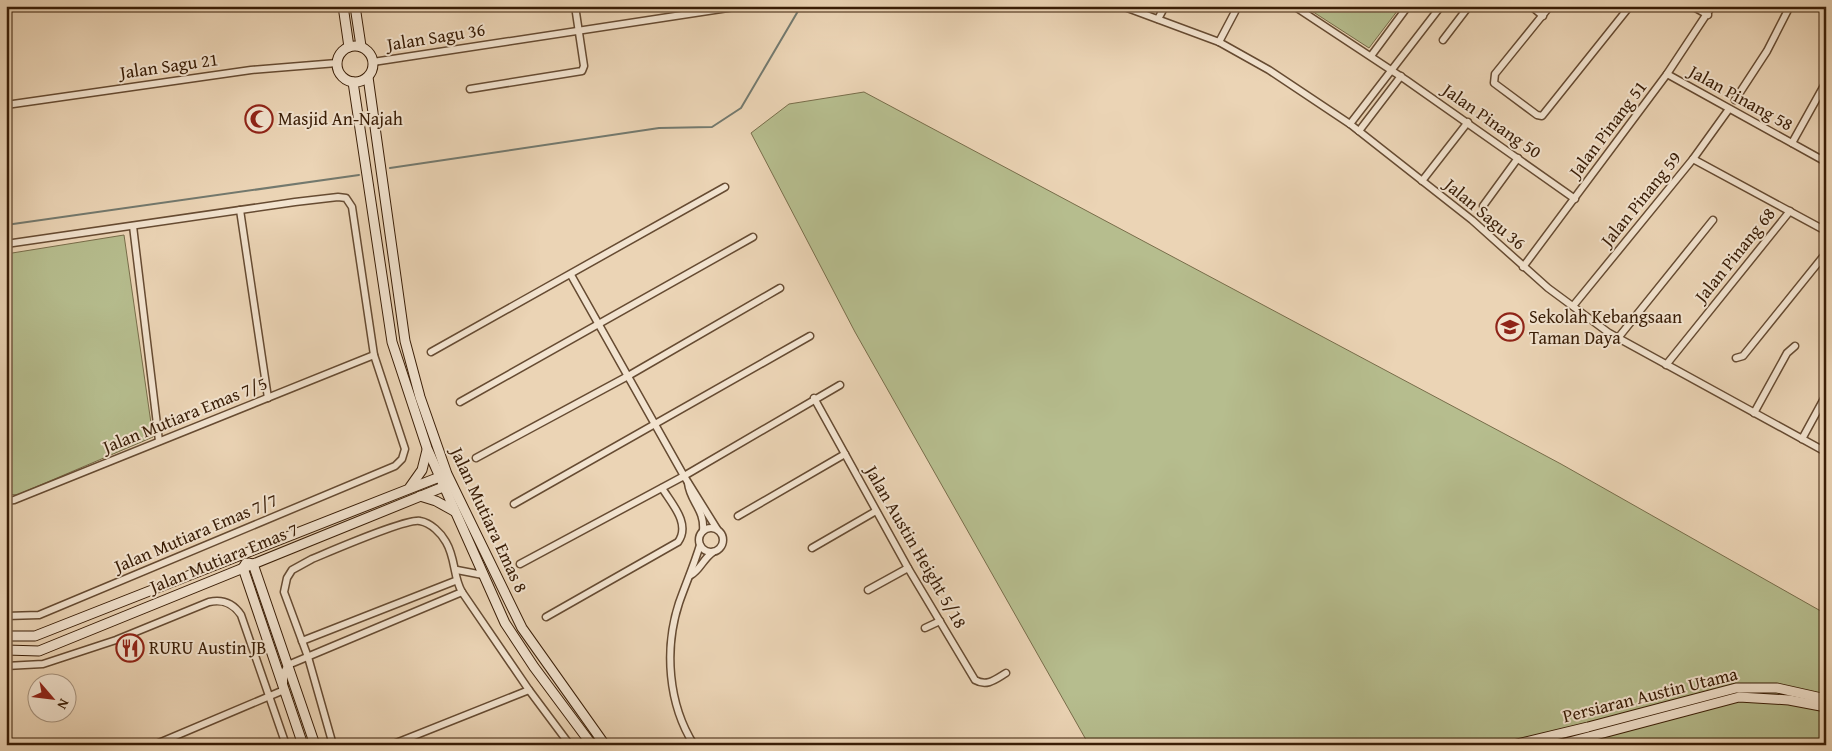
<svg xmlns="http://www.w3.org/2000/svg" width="1832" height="751" font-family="'Gentium Book Plus',serif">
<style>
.green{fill:#b6bd8e;stroke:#786d4a}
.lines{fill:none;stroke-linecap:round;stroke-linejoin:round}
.stream{stroke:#73796e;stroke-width:2}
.street-casing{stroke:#664b32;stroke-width:9}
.secondary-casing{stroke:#391d06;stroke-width:11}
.street{stroke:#f2e3cf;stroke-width:6}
.secondary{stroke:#f2e3cf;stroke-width:9}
.labels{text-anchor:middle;stroke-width:4;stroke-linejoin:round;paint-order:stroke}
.street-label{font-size:18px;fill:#391d06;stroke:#f2e3cf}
.poi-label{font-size:18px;fill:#391d06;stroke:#f2e3cf;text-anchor:start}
</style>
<rect width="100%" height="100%" fill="#ebd4b5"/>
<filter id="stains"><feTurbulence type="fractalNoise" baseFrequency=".004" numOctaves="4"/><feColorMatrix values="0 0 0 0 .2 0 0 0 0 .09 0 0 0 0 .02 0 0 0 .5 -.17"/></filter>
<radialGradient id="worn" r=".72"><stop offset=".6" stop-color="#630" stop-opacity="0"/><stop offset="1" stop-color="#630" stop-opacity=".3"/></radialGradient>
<g class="green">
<path d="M1304,6H1401L1369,48Z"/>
<path d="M864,92L1561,464L1826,614V709L1822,722L1821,745H1089L855,332L751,133L789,104Z"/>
<path d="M124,235L153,437L17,495L7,494L6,254Z"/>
</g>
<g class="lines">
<g class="stream">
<path d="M390,168L659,128L712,127L741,108L801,6"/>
<path d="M6,225L359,175"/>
</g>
<g class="street-casing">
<g id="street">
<path d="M1122,6L1219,42L1269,70L1350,124L1472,220L1548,288L1609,333L1826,452"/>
<path d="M1294,6L1406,80L1575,199"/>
<path d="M1531,6L1543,16"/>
<path d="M1550,6L1495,74L1494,83L1537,115L1542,116L1630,6"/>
<path d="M1692,6L1708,15"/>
<path d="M1158,19L1165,6"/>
<path d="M1443,40L1469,6"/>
<path d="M1219,42L1238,6"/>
<path d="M1371,56L1408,6"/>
<path d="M373,62L741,6"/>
<path d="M1667,74L1826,162"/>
<path d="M470,89L582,71L584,66L575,6"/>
<path d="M1735,100L1767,51L1790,6"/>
<path d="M6,105L251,70L337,63"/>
<path d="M1350,124L1441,6"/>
<path d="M1359,131L1401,76"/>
<path d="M1792,143L1826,82"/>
<path d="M1693,159L1826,231"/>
<path d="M1422,181L1468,122"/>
<path d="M1483,206L1518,158"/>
<path d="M240,210L268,398"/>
<path d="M133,226L159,441"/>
<path d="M6,244L295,202L338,197L346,198L352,207L374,355L405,449L402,459L395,466L39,615L6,616"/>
<path d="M1523,267L1667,74L1712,6"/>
<path d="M571,275L684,476L717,529"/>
<path d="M1573,306L1693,159L1729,109"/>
<path d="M1618,338L1713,220"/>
<path d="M431,352L725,187"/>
<path d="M1736,358L1743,356L1826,253"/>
<path d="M1666,365L1790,211"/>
<path d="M814,398L908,568L975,680C987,687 996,679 1006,673"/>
<path d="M460,402L753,237"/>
<path d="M1754,413L1787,353L1795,346"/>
<path d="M1802,439L1826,395"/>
<path d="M476,458L628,376L780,288"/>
<path d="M688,483C690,502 705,509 703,531"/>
<path d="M6,501L14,500L374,355"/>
<path d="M514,504L810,336"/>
<path d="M738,516L845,454"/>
<circle cx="711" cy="540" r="12"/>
<path d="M812,548L876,511"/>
<path d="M520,564L684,476L840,385"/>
<path d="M457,570L483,575"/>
<path d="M691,575C700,570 703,559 713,552"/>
<path d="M868,590L908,568"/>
<path d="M546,617L678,542C691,524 672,504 662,488"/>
<path d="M925,628L940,621"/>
<path d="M302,641L455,581"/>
<path d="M6,666L43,664L116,640L209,602C223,599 233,603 241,615L286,745"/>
<path d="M154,745L284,690V672L288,665L462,592"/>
<path d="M333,745L308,657L284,592L287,578L292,570L312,559C329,552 407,518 420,521C431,523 441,533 446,542C456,559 453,577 462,592L529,690L570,745"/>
<path d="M391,745L529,690"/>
<path d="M694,745C668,704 664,649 679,603C686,583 694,565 700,545"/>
</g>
</g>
<g class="secondary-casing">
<g id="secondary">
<path d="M343,6L349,47"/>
<path d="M355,6L361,46"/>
<circle cx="355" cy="64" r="18"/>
<path d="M368,77L405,341L420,397L447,474L522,628L605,745"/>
<path d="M353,82L392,342L427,448L505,623L534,667L592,745"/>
<path d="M410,487L422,470L427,450"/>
<path d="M420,496L436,501L454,511"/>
<path d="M246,563L243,568L303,745"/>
<path d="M249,563L253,564L315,745"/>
<path d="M6,636H35L442,476"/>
<path d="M6,650L39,651L448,485"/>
<path d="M1513,745L1588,727L1736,688H1777L1826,699"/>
<path d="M1558,745L1739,697L1789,700L1826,707"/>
</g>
</g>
<use href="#street" class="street"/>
<use href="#secondary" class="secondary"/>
</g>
<defs>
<g id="mosque-ring" transform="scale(1.4375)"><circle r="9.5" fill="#f2e3cf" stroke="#8f2418" stroke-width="1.5"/><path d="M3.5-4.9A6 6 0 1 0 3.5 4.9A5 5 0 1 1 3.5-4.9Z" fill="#8f2418"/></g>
<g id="school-ring" transform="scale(1.4375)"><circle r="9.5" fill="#f2e3cf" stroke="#8f2418" stroke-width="1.5"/><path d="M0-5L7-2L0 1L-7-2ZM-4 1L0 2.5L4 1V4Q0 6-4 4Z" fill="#8f2418"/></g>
<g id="restaurant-ring" transform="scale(1.4375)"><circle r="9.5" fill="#f2e3cf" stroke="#8f2418" stroke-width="1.5"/><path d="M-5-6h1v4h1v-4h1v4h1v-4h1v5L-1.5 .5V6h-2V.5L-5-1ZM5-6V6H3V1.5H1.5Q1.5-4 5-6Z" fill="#8f2418"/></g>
</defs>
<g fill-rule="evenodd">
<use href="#mosque-ring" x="259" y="119"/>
<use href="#school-ring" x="1510" y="327"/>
<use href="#restaurant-ring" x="130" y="648"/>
</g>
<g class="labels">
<g class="street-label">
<text transform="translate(436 37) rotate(-9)" y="6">Jalan Sagu 36</text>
<text transform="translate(169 66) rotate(-8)" y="6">Jalan Sagu 21</text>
<text transform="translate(1741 98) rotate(29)" y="6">Jalan Pinang 58</text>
<text transform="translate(1492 121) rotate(35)" y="6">Jalan Pinang 50</text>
<text transform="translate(1608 129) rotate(-53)" y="6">Jalan Pinang 51</text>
<text transform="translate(1641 199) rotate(-51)" y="6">Jalan Pinang 59</text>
<text transform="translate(1485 214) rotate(40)" y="6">Jalan Sagu 36</text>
<text transform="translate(1735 255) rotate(-51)" y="6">Jalan Pinang 68</text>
<text transform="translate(185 415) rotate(-22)" y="6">Jalan Mutiara Emas 7/5</text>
<text transform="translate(489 520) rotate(65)" y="6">Jalan Mutiara Emas 8</text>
<text transform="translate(196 533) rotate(-23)" y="6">Jalan Mutiara Emas 7/7</text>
<text transform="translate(916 547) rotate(60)" y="6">Jalan Austin Height 5/18</text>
<text transform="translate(224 558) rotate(-22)" y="6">Jalan Mutiara Emas 7</text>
<text transform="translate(1650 695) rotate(-14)" y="6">Persiaran Austin Utama</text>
</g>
<g class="poi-label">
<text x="278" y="125">Masjid An-Najah</text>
<text x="1529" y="323">Sekolah Kebangsaan<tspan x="1529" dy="21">Taman Daya</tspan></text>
<text x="149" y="654">RURU Austin JB</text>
</g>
</g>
<rect width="1832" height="751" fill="none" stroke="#ebd4b5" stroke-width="25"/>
<rect x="8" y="8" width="1817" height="736" fill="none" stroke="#391d06" stroke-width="2.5"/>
<rect x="12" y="12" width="1807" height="726" fill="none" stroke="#391d06"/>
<g transform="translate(52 698) rotate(118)"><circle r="24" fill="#f2e3cf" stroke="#a8947f"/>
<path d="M0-4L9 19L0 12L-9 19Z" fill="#8f2418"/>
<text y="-8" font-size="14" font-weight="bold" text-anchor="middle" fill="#391d06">N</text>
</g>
<rect width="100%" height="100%" filter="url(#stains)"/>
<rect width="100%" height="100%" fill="url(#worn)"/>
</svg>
